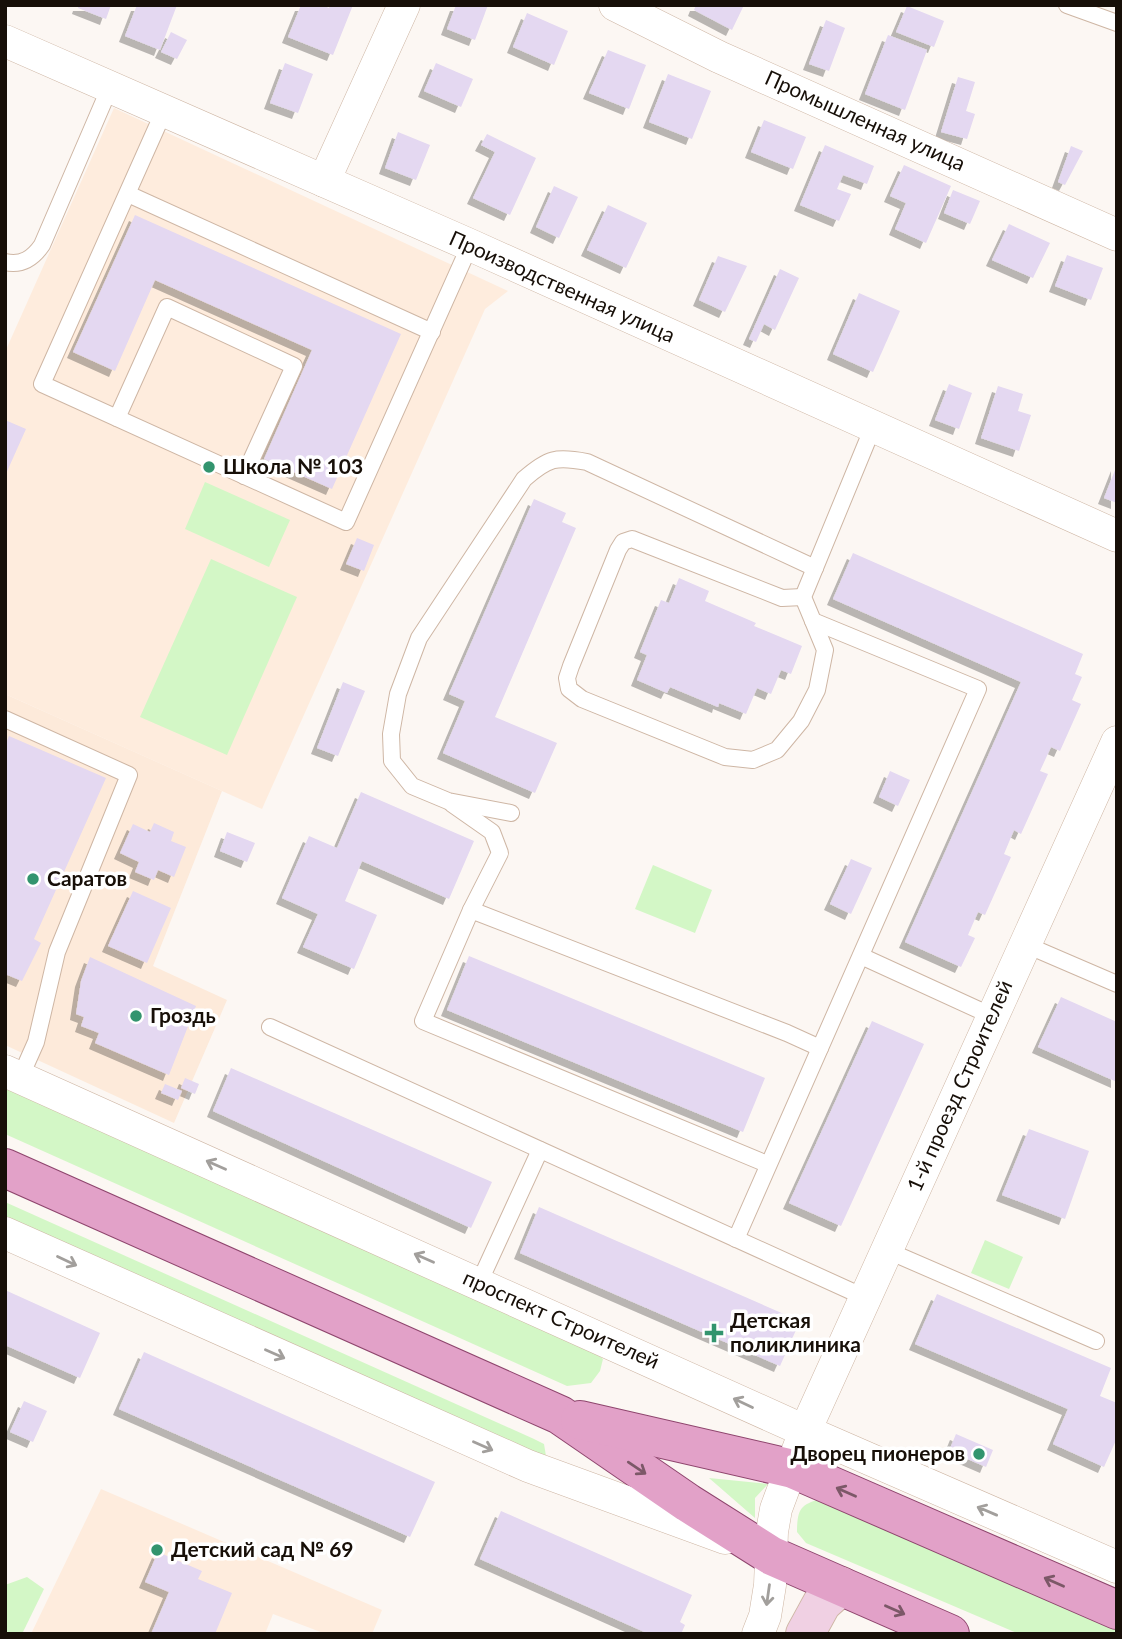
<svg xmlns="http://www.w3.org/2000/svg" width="1122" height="1639" font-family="Lato,sans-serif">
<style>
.commercial{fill:#fdeada}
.built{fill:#feecdd}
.green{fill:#d3f7c6}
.building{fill:#e4d8f1;filter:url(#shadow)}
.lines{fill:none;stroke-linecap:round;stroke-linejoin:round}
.lane-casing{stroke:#ceb6a4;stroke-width:18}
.street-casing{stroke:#ceb6a4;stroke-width:33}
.secondary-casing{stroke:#ceb6a4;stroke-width:40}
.primary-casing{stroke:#8e456d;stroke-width:40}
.lane{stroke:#fff;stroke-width:16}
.street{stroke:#fff;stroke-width:32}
.secondary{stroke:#f0d0e3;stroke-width:38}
.primary{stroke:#e2a1c8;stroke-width:38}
.oneway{stroke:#a29f9c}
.oneway2{stroke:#7c5868}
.poi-dot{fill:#32946e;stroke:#fff;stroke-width:2.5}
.labels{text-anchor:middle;stroke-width:7;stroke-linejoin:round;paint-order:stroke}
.street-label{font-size:21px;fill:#170f08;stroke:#fff}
.poi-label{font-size:21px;font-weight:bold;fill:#170f08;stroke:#fff;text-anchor:start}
</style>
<defs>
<filter id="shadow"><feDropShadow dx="-6" dy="6" stdDeviation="0" flood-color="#0004"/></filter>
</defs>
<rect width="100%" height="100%" fill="#fcf7f3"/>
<path class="commercial" d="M5,694L222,791L153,966L227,1000L174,1123L5,1045Z"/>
<g class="built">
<path d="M114,108L508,291L485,309L262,809L5,694V352Z"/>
<path d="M101,1489L382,1610L372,1634H326L273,1614L265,1634H31Z"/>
</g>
<g class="green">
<path d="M205,482L290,520L269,567L185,529Z"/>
<path d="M211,559L297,597L227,755L140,717Z"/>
<path d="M653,865L712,890L695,933L635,909Z"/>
<path d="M5,1088L597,1354L603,1359L600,1371L591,1383L567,1386L5,1134Z"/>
<path d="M5,1202L534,1439L544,1444L546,1456L538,1461L5,1222Z"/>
<path d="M985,1240L1023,1257L1009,1289L971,1273Z"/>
<path d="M709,1478L768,1484L755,1498V1518Z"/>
<path d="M824,1498L1117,1625V1634H1019L806,1543L797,1532C797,1508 801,1504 824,1498Z"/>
<path d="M27,1577L44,1589L22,1634H5V1585Z"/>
</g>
<g class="building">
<path d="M79,5H111L106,19L78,8Z"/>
<path d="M137,5H177L160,50L125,36Z"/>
<path d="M301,5H322L329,8L330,5H353L333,55L288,37Z"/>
<path d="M456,5H488L475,40L447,29Z"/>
<path d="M696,5H744L732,30L694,10Z"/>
<path d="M907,6L944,21L934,47L896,32Z"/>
<path d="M527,13L568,31L554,65L513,47Z"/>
<path d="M826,20L845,28L829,71L809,64Z"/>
<path d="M171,32L187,40L177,59L161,52Z"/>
<path d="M888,35L927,50L905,110L865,94Z"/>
<path d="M608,50L646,65L629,109L589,93Z"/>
<path d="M285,63L313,74L298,113L270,103Z"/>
<path d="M436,63L473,79L461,107L424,91Z"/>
<path d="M668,74L711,91L692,139L649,122Z"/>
<path d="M958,77L975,82L966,111L975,114L967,139L941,132Z"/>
<path d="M764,120L806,137L793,169L751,152Z"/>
<path d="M398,132L430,145L416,180L385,168Z"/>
<path d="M487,134L536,158L510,215L473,198L495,152L481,145Z"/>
<path d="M825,145L874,166L867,184L843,175L837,189L851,194L839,221L800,205Z"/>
<path d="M1071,146L1083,151L1065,185L1058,182Z"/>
<path d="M904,165L951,186L926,243L895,229L906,203L890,196Z"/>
<path d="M554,186L578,197L559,238L536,227Z"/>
<path d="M953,190L980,201L970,224L944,213Z"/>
<path d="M608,205L647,223L626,268L587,250Z"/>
<path d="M135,215L401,334L332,489L264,459L312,350L155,280L115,371L73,352Z"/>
<path d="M1009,224L1050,243L1033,278L992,260Z"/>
<path d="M1067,255L1103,268L1091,300L1055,286Z"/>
<path d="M718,256L747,266L725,312L699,300Z"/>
<path d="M780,269L799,278L775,330L764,324L756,342L749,339Z"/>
<path d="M859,293L900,311L873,372L833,354Z"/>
<path d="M949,384L972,393L959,429L935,420Z"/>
<path d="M998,386L1023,394L1018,411L1031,415L1019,451L981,438Z"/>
<path d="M5,420L26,429L5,476Z"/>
<path d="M1117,465V503L1104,498Z"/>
<path d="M534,499L566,513L562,522L576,528L495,717L557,743L535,793L443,753L465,701L449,694Z"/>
<path d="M357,538L374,545L364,571L346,564Z"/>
<path d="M853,553L1083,654L1075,674L1082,677L1072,700L1081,704L1060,751L1051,747L1040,771L1048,774L1021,834L1014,830L1004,854L1011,857L985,915L978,912L968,935L975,938L961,967L905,942L1021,682L833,599Z"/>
<path d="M679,578L709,591L705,601L756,623L754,626L802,646L791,674L781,670L771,694L757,688L746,714L719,703L718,707L670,687L667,693L637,680L647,655L640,652L661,600L669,603Z"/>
<path d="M343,682L365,691L338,756L317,748Z"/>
<path d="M9,736L106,778L34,939L41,943L22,981L5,974V746Z"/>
<path d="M890,771L910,780L898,806L879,797Z"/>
<path d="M361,792L474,841L449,899L362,861L345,901L377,915L354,969L303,947L318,914L282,898L309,836L337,848Z"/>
<path d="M154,823L174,832L171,841L186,847L174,877L158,870L154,880L135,872L139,862L120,853L133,824L150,832Z"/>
<path d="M227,832L255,843L247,862L220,851Z"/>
<path d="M851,859L872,868L851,914L830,904Z"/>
<path d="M133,891L171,908L147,963L108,946Z"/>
<path d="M469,956L765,1078L743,1132L447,1010Z"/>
<path d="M90,957L196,1006L169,1075L95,1043L99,1033L81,1026L84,1017L76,1014L81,981Z"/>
<path d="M1061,997L1117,1022V1082L1038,1047Z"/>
<path d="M872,1021L924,1044L841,1226L789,1203Z"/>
<path d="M231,1068L492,1182L471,1228L213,1111Z"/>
<path d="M185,1078L199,1084L195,1094L181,1088Z"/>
<path d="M165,1084L182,1091L178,1100L161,1093Z"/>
<path d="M1029,1129L1089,1151L1065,1219L1002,1195Z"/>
<path d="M539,1207L800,1321L780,1366L520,1253Z"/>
<path d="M5,1290L100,1333L80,1378L5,1345Z"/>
<path d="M937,1294L1111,1368L1100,1396L1117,1403V1438L1104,1467L1053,1444L1068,1409L915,1344Z"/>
<path d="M144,1352L435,1482L410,1537L119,1409Z"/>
<path d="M24,1401L47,1411L33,1442L10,1432Z"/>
<path d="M956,1434L993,1450L986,1467L949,1451Z"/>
<path d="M501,1511L692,1595L680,1622L685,1625L681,1634H649L480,1559Z"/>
<path d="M158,1552L202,1571L198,1579L232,1593L215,1634H151L169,1592L145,1582Z"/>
</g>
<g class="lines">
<g class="lane-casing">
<g id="lane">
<path d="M1067,5L1117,23"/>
<path d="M164,111L42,384L346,522L470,245"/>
<path d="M128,194L432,332"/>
<path d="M5,262C22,266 33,258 42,245L110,87"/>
<path d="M117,418L167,307L294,366L244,476"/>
<path d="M803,597L782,598L632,539L623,542L618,550L571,666L567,678L569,689L582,699L725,757L753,760L777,750L801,721L817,690L825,650L813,621"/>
<path d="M5,719L129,775L57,952L36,1042L20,1078"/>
<path d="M452,804L492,832L500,853L471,910"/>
<path d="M511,813L448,801L412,786L392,761L391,734L398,694L419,638L524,479C548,458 556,456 587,462L815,568"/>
<path d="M1024,944L1117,984"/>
<path d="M861,956L992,1016"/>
<path d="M270,1027L864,1297"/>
<path d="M767,1164L423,1021L471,910L787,1033L820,1048"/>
<path d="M736,1239L978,689L813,621L803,597L873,427"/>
<path d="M886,1250L1096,1341"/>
<path d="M479,1283L540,1150"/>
</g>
</g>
<g class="street-casing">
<g id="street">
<path d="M615,5L719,57L1117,235"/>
<path d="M5,41L470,245L1117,536"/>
<path d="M324,181L404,5"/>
<path d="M5,1071L805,1431L1117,1567"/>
<path d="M5,1233L528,1466L725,1538"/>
<path d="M758,1634L765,1616L770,1585L772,1532L776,1509L805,1431L1117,742"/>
</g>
</g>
<g class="secondary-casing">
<path id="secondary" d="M805,1634L822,1603L841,1586"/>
</g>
<g class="primary-casing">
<g id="primary">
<path d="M5,1168L560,1415L688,1503L772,1556L950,1634"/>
<path d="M580,1420L793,1469L1117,1610"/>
</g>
</g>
<use href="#lane" class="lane"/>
<use href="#street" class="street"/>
<use href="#secondary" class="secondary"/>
<use href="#primary" class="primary"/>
</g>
<defs><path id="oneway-shaft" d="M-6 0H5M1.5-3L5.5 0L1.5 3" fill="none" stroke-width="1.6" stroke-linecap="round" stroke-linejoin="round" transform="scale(1.75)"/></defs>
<g class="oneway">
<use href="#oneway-shaft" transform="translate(216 1165) rotate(-156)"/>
<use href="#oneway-shaft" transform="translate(424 1258) rotate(-156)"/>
<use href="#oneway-shaft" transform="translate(67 1261) rotate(25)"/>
<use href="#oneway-shaft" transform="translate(275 1354) rotate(24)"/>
<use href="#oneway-shaft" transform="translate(743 1403) rotate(-155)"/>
<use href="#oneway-shaft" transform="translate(483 1446) rotate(24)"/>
<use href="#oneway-shaft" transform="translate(987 1511) rotate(-157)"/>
<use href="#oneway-shaft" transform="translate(768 1595) rotate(98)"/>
</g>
<g class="oneway2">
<use href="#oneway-shaft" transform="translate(637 1468) rotate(34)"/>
<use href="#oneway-shaft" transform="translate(846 1492) rotate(-156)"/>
<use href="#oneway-shaft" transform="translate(1054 1582) rotate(-156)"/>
<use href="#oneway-shaft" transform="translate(895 1610) rotate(24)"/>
</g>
<g class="poi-dot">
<circle cx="209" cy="467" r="7"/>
<circle cx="33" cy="879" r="7"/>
<circle cx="136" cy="1016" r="7"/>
<path d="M710.5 1322.5h7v7h7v7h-7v7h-7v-7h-7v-7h7z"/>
<circle cx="979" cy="1454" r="7"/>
<circle cx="157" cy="1550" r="7"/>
</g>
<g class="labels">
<g class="street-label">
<text transform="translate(865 121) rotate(24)" y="7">Промышленная улица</text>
<text transform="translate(562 287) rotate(24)" y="7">Производственная улица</text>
<text transform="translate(960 1086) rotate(-66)" y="7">1-й проезд Строителей</text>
<text transform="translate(561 1320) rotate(24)" y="7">проспект Строителей</text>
</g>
<g class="poi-label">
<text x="223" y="474">Школа № 103</text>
<text x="47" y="886">Саратов</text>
<text x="150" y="1023">Гроздь</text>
<text x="730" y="1328">Детская<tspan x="730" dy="24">поликлиника</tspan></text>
<text x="965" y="1461" text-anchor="end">Дворец пионеров</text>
<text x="171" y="1557">Детский сад № 69</text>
</g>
</g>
<rect width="1122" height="1639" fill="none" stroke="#170f08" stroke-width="14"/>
</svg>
